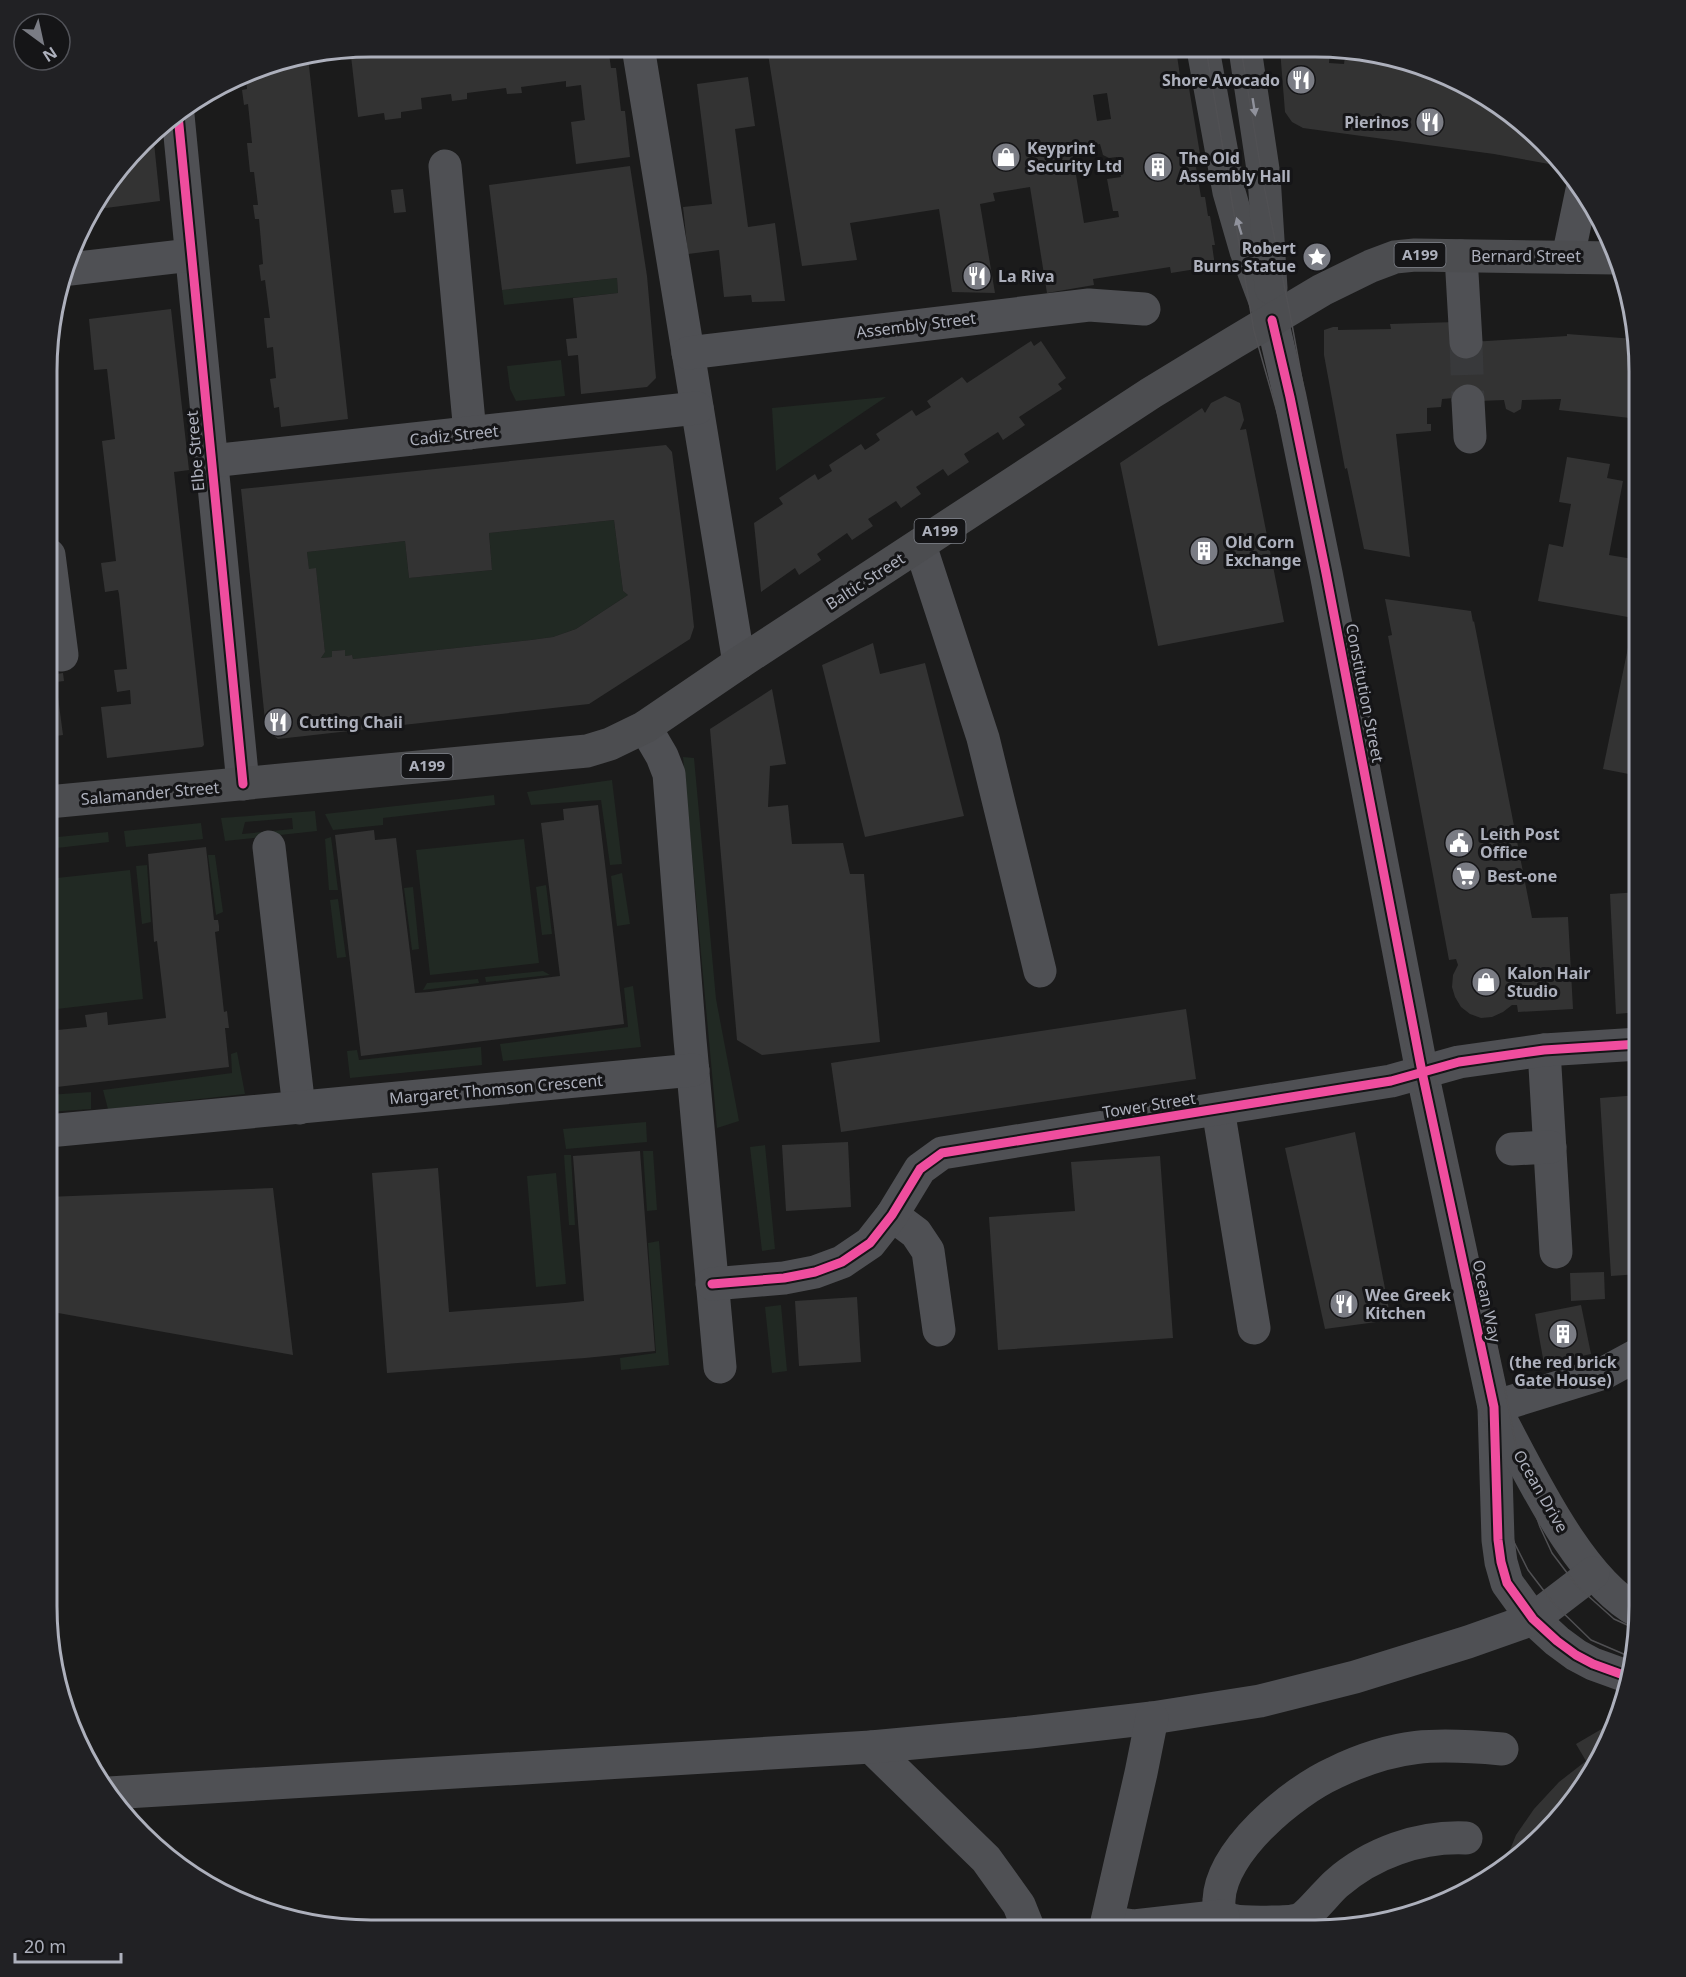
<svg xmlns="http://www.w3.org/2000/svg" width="1686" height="1977" font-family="'Noto Sans',sans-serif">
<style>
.green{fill:#212923;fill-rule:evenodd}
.building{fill:#333;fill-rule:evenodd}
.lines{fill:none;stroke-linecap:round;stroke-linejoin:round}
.minor-tunnel{stroke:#38393b;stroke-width:33;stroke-dasharray:33 16;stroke-linecap:butt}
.minor{stroke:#4f5054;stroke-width:33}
.major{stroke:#4c4d50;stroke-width:33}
.tram{stroke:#505053;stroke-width:1.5}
.cycleway-casing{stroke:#151517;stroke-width:13}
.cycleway{stroke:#ef4d9e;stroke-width:9}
.oneway{fill:#90929c}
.labels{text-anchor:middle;stroke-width:6;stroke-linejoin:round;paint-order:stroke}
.shield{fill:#151517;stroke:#7f828a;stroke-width:1.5}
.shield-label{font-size:15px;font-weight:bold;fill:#adb0bc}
.poi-label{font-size:16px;font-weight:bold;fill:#adb0bc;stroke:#151517;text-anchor:start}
.street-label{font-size:16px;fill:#adb0bc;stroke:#151517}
.rim{fill:none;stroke:#adb0bc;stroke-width:3}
</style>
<rect width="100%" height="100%" fill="#1b1b1b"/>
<g class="green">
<path d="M617,278L618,293L504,305L502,290Z"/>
<path d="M561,360L565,396L516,401L510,389L507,366Z"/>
<path d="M886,397L776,471L772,408Z"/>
<path d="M614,520L623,591L628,595L576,629L553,637L531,640L353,659L352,655L345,656V650L332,651V657L321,658L325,652L316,569H309L307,552L405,541L409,578L492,570L489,533Z"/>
<path d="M683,757L694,758L716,999L739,1121L717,1128Z"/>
<path d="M612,780L622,864L610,865L601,800L531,805L527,792Z"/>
<path d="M494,795L495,805L383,818V825L333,830L325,814Z"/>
<path d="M315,811L317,831L225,841L221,818ZM292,818L293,829L242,834L245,822Z"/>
<path d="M201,823L203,839L126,847L124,831Z"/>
<path d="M108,832L109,842L48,849V838Z"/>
<path d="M331,837L338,890H329L325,839Z"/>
<path d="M524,839L539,963L430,975L416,850Z"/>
<path d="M208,855H215L223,912L216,915Z"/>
<path d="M147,865L151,922L142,924L136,866Z"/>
<path d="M130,870L143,999L48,1010V879Z"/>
<path d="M622,873L630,924L617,926L611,876Z"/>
<path d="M546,885L552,934L542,935L536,887Z"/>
<path d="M413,887L419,949L412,950L404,888Z"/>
<path d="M338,899L346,957L337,958L330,900Z"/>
<path d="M543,971L550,975L486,982L485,977Z"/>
<path d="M478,979L479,983L423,990L427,983Z"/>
<path d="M633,986L641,1047L503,1061L500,1044L628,1027L624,988Z"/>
<path d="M481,1047L482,1065L350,1078L347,1051L357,1050L359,1060Z"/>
<path d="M237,1052L245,1094L108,1109L103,1090L232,1073L231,1054Z"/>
<path d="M91,1092V1109L48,1112V1095Z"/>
<path d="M646,1122L647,1142L566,1149L563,1129Z"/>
<path d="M765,1145L775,1249L762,1251L750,1147Z"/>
<path d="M643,1151H653L657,1210L647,1211Z"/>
<path d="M564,1155H571L575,1225H569Z"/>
<path d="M556,1173L566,1284L536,1287L527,1176Z"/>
<path d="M659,1241L669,1365L621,1370L620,1358L656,1353L648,1243Z"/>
<path d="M781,1305L787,1371L772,1373L765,1307Z"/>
</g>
<g class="building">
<path d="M414,47H608L611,68H616L621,111H625L630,157L576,164L571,122L585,120L584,113L581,85L566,87V81L521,87L522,93L507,94L506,88L467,93V99L460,100L452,101L451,94L421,98L422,109L401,112V118L385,120L384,113L358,117L351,56Z"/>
<path d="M729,48H752L753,56L730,58Z"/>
<path d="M767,48L1176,49L1182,89L1189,88L1200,154L1194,155L1201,197H1205L1208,216H1210L1215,245H1212L1215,266L1171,273L1170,267L1093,279L1094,285L1047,293L1030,187L993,193L995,201L980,204L995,293L952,292L939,209L850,223L857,260L802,266ZM1107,93L1111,119L1097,121L1093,95ZM1094,142V145L1100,144L1103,155L1109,158L1117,157L1121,177L1107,179L1113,211H1118L1119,217L1084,223L1071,145Z"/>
<path d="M1280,49H1330L1329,63L1344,64L1346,49H1357L1423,67L1422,71L1435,73V70L1439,71L1495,101L1559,157L1566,167L1494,154L1303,128L1292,122L1285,112Z"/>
<path d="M308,57L348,419L281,427L279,407L274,408L270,379L276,378L273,347L267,348L264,318H270L265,280L261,281L259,265L263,264L259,219H255L253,205H258L254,172H250L247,143H252L248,104L244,105L242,90L247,89L246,76L267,64Z"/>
<path d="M748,77L755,126L735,129L748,227L775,223L785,301L752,302L751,295L724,297L719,250L688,254L683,207L712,204L697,84Z"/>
<path d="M153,133L160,201L98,209L97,205L94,204Z"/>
<path d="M630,166L647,276L656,378L647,387L581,394L578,355L568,356L566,339L577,338L573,298L618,293L617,278L502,290L489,185Z"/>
<path d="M403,189L406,212L394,213L391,190Z"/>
<path d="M171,309L189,470L174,472L204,745L202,747L107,758L101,707L131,704L130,690L117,692L114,670L127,669L119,594L118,590L105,592L101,563L116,561L102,441L115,439L107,369L94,370L89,319Z"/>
<path d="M1456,322V343L1567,336V334L1635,339L1639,371V419L1559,410L1561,399L1522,400L1521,409L1514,413L1506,409L1504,400L1454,402V398L1442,399L1441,407L1427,408V424H1431V431L1396,434L1410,557L1364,549L1347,468L1345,469L1324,355V330L1333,327H1338V330L1391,329L1390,324Z"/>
<path d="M1031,341L1034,346L1041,341L1066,378L1058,384L1062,389L1019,417L1025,425L1003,440L998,432L964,454L969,462L948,476L943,469L916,487L921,494L901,508L896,501L868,519L873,526L852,540L847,533L817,554L821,560L799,575L795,568L761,592L754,523L783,504L779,498L815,474L818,480L832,471L829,465L861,444L865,450L873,445L880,440L876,434L912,410L916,416L931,407L927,401L962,377L967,383Z"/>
<path d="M49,364L56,409L49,410Z"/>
<path d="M1225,396L1240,403L1244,420L1240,430L1246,429L1284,622L1158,646L1120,463L1202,408L1205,413L1211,403Z"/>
<path d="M666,445L672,452L690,590L694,627L690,639L589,704L278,739L266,730L241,489ZM614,520L623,591L628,595L576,629L553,637L531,640L353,659L352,655L345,656V650L332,651V657L321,658L325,652L316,568L309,569L307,552L405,541L409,578L492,570L489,533Z"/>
<path d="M1567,457L1610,464L1607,478L1623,481L1609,555L1639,560V619L1538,601L1549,544L1563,547L1571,504L1559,502Z"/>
<path d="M1385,599L1471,611L1473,622L1474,621L1532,918L1568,917L1573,1009L1518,1012L1517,1005H1512L1503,1012L1492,1017L1481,1018L1470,1014L1461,1007L1455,997L1452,987L1453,975L1458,965L1456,959L1449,960L1388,636L1392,635Z"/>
<path d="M1630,638L1639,640V776L1603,769Z"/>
<path d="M873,643L880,674L925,663L964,816L865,837L822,665Z"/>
<path d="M63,673L64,681L56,682L63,735L48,737L49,675Z"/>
<path d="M772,689L786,764L770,766L768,807L788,805L792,844L843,843L850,874H864L880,1042L762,1055L737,1040L710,729Z"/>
<path d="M598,805L624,1024L361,1056L335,835L374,830L375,840L396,838L415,993L429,992L560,976L541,823L564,820L563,809Z"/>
<path d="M206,847L214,920H218L219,926V931L215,932L224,1012L227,1011L229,1028H225L229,1067L48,1088V1031L87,1027L85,1015L107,1012L108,1025L166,1018L157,941L154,942L148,854Z"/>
<path d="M1639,892V1012L1616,1014L1610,894Z"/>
<path d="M1186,1009L1196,1079L841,1132L831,1063Z"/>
<path d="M1639,1095V1274L1611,1276L1600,1098Z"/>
<path d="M1355,1132L1391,1320L1325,1329L1285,1148Z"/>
<path d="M848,1142L851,1207L786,1211L782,1145Z"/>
<path d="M640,1151L655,1351L585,1358L387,1373L372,1173L438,1168L449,1312L565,1303L584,1301L573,1156Z"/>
<path d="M1160,1156L1173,1338L998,1350L989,1217L1075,1211L1071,1162Z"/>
<path d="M273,1188L293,1355L47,1311V1197Z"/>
<path d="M1604,1272L1605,1299L1571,1301L1570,1273Z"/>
<path d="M857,1297L861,1362L799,1366L795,1301Z"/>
<path d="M1581,1305L1591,1354L1544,1364L1535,1314Z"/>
<path d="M1639,1395V1421L1633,1414L1631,1409L1634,1399Z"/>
<path d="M1629,1453H1639V1510H1630Z"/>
<path d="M1639,1540V1567L1633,1561L1631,1550Z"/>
<path d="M1617,1720L1585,1786L1544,1836L1503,1867L1516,1835L1534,1809L1559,1782L1586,1761L1576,1744Z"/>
</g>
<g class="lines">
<path class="minor-tunnel" d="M1466,342L1468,401"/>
<g class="minor">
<path d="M638,47L739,663"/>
<path d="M178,115L243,784"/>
<path d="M445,166L470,433"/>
<path d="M1461,256L1466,342"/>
<path d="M1568,257L1582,190"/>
<path d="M70,269L191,255"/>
<path d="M1272,320L1290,397L1326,573L1422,1072L1494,1407L1498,1540L1501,1562L1507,1583L1533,1619L1557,1641L1576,1655L1593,1664L1629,1677"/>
<path d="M688,353L1089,305L1144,309"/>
<path d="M1468,401L1470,437"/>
<path d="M211,461L697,408"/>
<path d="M920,545L983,738L1040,971"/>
<path d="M49,555L62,655"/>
<path d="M645,727L662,756L669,774L690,1040L720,1367"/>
<path d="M269,847L299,1108"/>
<path d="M1544,1050L1556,1252"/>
<path d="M1218,1109L1254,1328"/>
<path d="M48,1131L693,1070"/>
<path d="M1512,1149L1550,1147"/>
<path d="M892,1215L916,1233L928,1251L939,1330"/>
<path d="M712,1284L784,1278L815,1272L842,1262L870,1243L892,1215L920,1169L942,1153L1391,1081L1459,1062L1544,1050L1639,1044"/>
<path d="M1639,1612C1577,1579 1527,1467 1494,1407L1604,1373L1639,1354"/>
<path d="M871,1747L986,1859L1019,1905L1029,1930"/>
<path d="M109,1793L871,1747L1031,1732L1152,1718L1260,1701L1355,1677L1468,1642L1533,1619L1593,1573"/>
<path d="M1466,1838C1419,1836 1371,1853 1336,1884C1328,1891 1307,1917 1300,1919C1291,1923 1242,1923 1232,1920C1223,1918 1218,1910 1219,1900C1221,1851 1292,1792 1334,1773C1396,1743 1435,1743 1502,1749"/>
<path d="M1107,1922L1134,1926L1223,1916"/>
<path d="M1105,1930L1141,1773L1152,1718"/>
</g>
<g class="major">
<path d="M1203,49L1229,192L1246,251L1272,320"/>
<path d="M1245,49L1264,176L1271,288"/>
<path d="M48,802L587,751L610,744L645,727L739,663L1151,393L1233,343L1322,290L1371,266L1395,257L1415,255L1616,258"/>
</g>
<g class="tram">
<path d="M1206,49L1254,331L1303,503L1321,600L1342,726L1399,1017L1464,1309L1496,1487L1513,1540L1528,1570L1554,1604L1591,1640L1633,1658"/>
<path d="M1241,49L1262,176L1291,319L1364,720L1433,1068L1497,1348L1521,1472L1540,1527L1552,1553L1577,1586L1614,1619L1638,1630"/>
</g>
<g class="cycleway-casing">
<g id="cycleway">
<path d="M178,115L243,784"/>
<path d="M1272,320L1290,397L1326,573L1422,1072L1494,1407L1498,1540L1501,1562L1507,1583L1533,1619L1557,1641L1576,1655L1593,1664L1629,1677"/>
<path d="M712,1284L784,1278L815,1272L842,1262L870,1243L892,1215L920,1169L942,1153L1391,1081L1459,1062L1544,1050L1639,1044"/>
</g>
</g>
<use href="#cycleway" class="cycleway"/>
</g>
<defs><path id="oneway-solid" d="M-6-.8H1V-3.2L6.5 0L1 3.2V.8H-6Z" transform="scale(1.5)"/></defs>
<g class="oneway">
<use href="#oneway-solid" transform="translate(1254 107) rotate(81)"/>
<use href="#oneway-solid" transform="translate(1239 226) rotate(-107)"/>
</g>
<defs>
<g id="restaurant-disc" transform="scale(1.5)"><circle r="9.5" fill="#7a7c84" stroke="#151517"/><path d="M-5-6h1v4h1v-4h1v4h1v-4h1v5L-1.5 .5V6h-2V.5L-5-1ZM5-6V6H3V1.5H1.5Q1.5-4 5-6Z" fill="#fff"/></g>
<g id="shop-disc" transform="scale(1.5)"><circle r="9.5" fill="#7a7c84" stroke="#151517"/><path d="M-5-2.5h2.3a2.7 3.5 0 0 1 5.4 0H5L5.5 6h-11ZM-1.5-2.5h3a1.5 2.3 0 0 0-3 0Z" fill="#fff"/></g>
<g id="building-disc" transform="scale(1.5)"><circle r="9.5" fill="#7a7c84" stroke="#151517"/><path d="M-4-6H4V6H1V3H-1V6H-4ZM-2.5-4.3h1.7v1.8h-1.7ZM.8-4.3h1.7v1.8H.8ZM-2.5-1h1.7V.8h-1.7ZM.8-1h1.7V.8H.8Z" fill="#fff"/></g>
<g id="sight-disc" transform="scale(1.5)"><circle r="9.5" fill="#7a7c84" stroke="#151517"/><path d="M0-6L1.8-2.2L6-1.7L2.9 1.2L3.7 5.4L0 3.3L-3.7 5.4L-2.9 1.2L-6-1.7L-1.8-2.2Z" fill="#fff"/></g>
<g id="civic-disc" transform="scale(1.5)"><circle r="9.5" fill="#7a7c84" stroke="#151517"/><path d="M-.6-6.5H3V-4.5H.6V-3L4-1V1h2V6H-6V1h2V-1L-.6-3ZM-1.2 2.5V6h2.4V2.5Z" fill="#fff"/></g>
<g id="supermarket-disc" transform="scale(1.5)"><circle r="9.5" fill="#7a7c84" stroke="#151517"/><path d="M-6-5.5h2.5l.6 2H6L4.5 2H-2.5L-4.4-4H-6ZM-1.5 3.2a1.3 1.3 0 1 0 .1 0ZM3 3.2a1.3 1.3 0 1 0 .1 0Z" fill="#fff"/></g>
</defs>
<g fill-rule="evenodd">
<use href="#restaurant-disc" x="1301" y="80"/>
<use href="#restaurant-disc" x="1430" y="122"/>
<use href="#shop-disc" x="1006" y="157"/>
<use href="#building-disc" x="1158" y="167"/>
<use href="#sight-disc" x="1317" y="257"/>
<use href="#restaurant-disc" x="977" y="276"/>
<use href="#building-disc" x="1204" y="551"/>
<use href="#restaurant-disc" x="278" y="722"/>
<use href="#civic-disc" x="1459" y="843"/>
<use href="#supermarket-disc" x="1466" y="876"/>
<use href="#shop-disc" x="1486" y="982"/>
<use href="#restaurant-disc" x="1344" y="1304"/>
<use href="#building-disc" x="1563" y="1334"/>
</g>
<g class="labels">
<g class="shield">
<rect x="1394.5" y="243" width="51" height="24" rx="4.5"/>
<rect x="914.5" y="519" width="51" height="24" rx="4.5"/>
<rect x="401.5" y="754" width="51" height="24" rx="4.5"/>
</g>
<g class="shield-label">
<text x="1420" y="260">A199</text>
<text x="940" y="536">A199</text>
<text x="427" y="771">A199</text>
</g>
<g class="poi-label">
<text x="1280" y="86" text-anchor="end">Shore Avocado</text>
<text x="1409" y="128" text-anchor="end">Pierinos</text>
<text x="1027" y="154">Keyprint<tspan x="1027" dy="18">Security Ltd</tspan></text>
<text x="1179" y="164">The Old<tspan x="1179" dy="18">Assembly Hall</tspan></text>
<text x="1296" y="254" text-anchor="end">Robert<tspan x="1296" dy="18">Burns Statue</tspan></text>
<text x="998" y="282">La Riva</text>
<text x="1225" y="548">Old Corn<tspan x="1225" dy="18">Exchange</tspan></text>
<text x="299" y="728">Cutting Chaii</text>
<text x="1480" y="840">Leith Post<tspan x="1480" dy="18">Office</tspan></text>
<text x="1487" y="882">Best-one</text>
<text x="1507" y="979">Kalon Hair<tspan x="1507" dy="18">Studio</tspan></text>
<text x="1365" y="1301">Wee Greek<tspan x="1365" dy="18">Kitchen</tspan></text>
<text x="1563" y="1368" text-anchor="middle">(the red brick<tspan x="1563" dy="18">Gate House)</tspan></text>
</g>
<g class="street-label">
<text x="1526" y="262">Bernard Street</text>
<text transform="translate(916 325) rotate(-7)" y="6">Assembly Street</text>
<text transform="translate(454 435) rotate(-6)" y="6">Cadiz Street</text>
<text transform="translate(195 451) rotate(-95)" y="6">Elbe Street</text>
<text transform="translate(865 581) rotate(-33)" y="6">Baltic Street</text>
<text transform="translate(1365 693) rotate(79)" y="6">Constitution Street</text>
<text transform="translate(150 793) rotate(-5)" y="6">Salamander Street</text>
<text transform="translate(496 1089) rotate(-5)" y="6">Margaret Thomson Crescent</text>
<text transform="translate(1149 1105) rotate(-9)" y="6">Tower Street</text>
<text transform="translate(1487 1301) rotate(78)" y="6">Ocean Way</text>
<text transform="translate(1541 1491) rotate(60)" y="6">Ocean Drive</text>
</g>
</g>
<path d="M0 0H1686V1977H0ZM371 57H1315A314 314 0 0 1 1629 371V1606A314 314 0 0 1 1315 1920H371A314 314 0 0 1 57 1606V371A314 314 0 0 1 371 57Z" fill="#212124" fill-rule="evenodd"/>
<path class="rim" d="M371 57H1315A314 314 0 0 1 1629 371V1606A314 314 0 0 1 1315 1920H371A314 314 0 0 1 57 1606V371A314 314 0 0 1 371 57Z"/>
<g transform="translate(42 42) rotate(147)"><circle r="28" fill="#151517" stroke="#525359" stroke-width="1.5"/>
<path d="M0-4.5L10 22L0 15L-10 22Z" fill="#7a7c84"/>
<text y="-9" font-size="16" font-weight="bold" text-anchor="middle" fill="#adb0bc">N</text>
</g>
<path d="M15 1953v9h106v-9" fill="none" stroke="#adb0bc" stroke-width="3"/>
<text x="24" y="1953" font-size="18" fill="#adb0bc" stroke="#151517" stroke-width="4.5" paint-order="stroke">20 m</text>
</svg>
